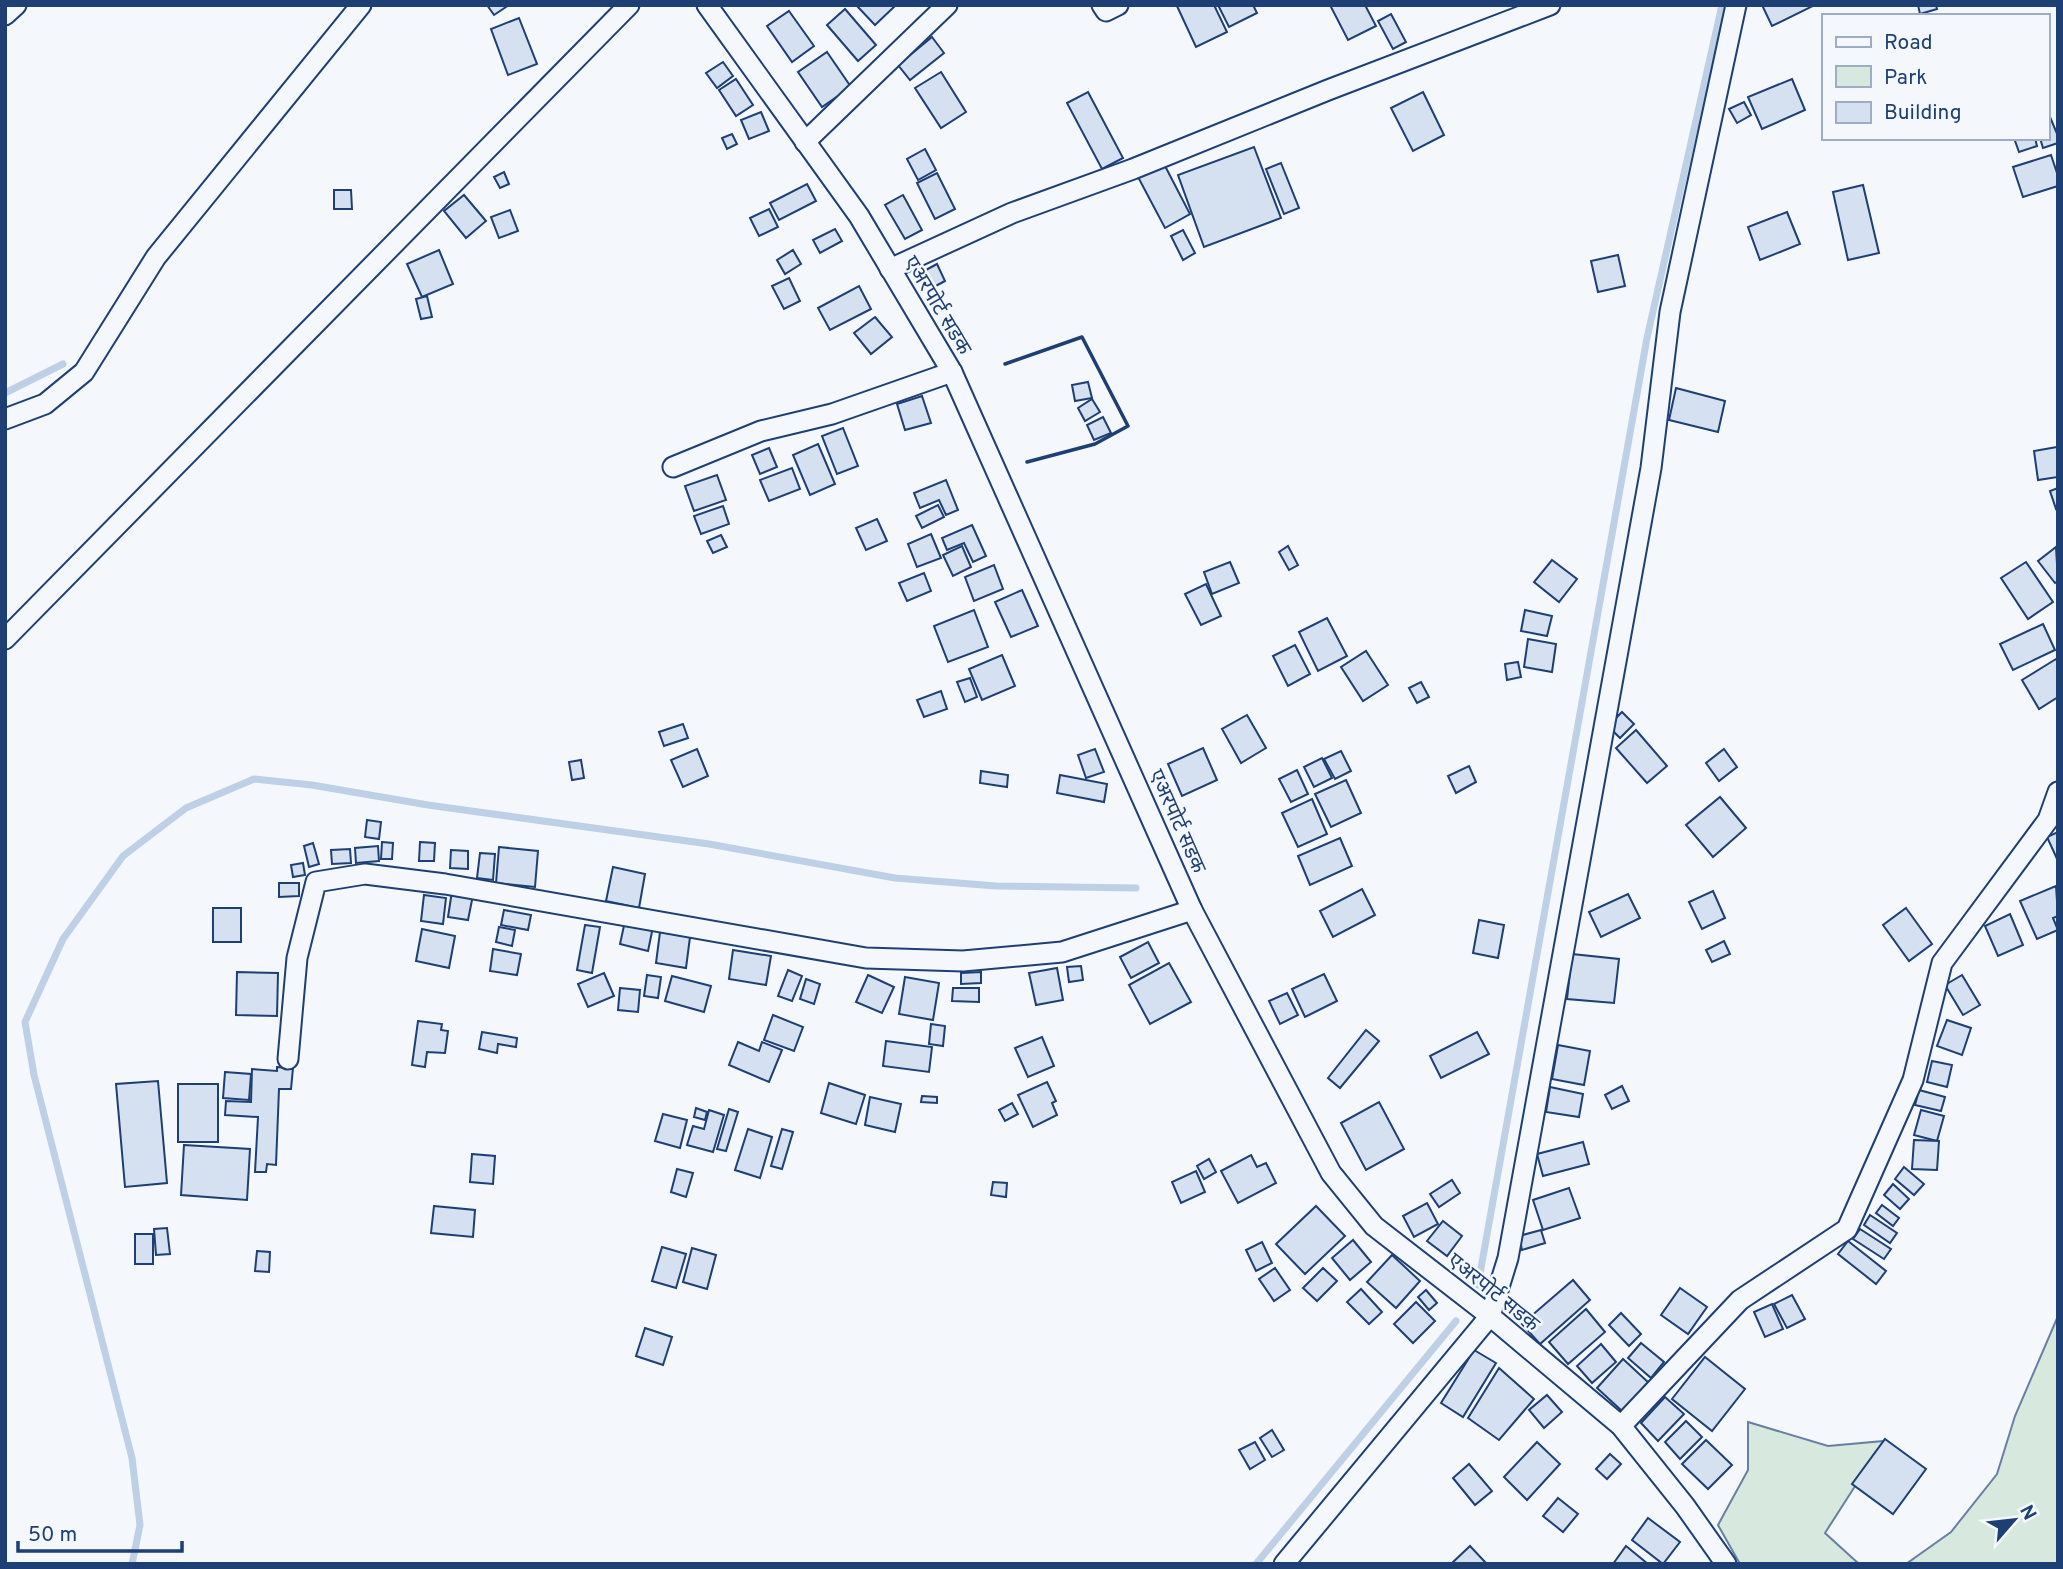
<svg xmlns="http://www.w3.org/2000/svg" width="2063" height="1569" font-family="Overpass,'Noto Sans Devanagari',sans-serif">
<style>
.green{fill:#d7e8df;stroke:#687fa3;stroke-width:2}
.lines{fill:none;stroke-linecap:round;stroke-linejoin:round}
.stream{stroke:#bed0e5;stroke-width:7}
.building{fill:#d5e0f0;stroke:#1d3f73;stroke-width:2}
.street-casing{stroke:#1d3f73;stroke-width:23}
.street{stroke:#f4f7fb;stroke-width:19}
.wall{stroke:#1d3f73;stroke-width:3.5}
.labels{text-anchor:middle;stroke-width:5;stroke-linejoin:round;paint-order:stroke}
.street-label{font-size:21px;fill:#1d3f73;stroke:#f4f7fb}
</style>
<rect width="100%" height="100%" fill="#f4f7fb"/>
<g class="green">
<path d="M2058,1316V1564H1906L1951,1532L1997,1474L2015,1416Z"/>
<path d="M1748,1422L1828,1446L1884,1441L1825,1533L1859,1564H1740L1718,1525L1748,1470Z"/>
</g>
<g class="lines">
<g class="stream">
<path d="M5,393L63,364"/>
<path d="M1478,1285L1647,338L1722,5"/>
<path d="M132,1564L140,1525L132,1458L34,1075L25,1022L63,939L123,856L186,808L254,779L312,785L428,805L709,844L895,878L996,886L1136,888"/>
<path d="M1256,1564L1456,1321"/>
</g>
</g>
<g class="building">
<path d="M487,5H509L494,15Z"/>
<path d="M856,5H896L875,25Z"/>
<path d="M1180,5H1214L1227,32L1196,47L1177,6Z"/>
<path d="M1218,5H1253L1257,13L1229,27Z"/>
<path d="M1330,5H1365L1376,26L1348,40Z"/>
<path d="M1762,5H1813V6L1772,26Z"/>
<path d="M1918,5H1936L1937,9L1920,14Z"/>
<path d="M845,9L876,45L858,61L827,25Z"/>
<path d="M789,11L814,46L792,62L767,26Z"/>
<path d="M1391,14L1406,42L1393,49L1378,21Z"/>
<path d="M519,18L537,64L508,75L491,29Z"/>
<path d="M932,37L944,53L910,80L898,65Z"/>
<path d="M827,52L851,87L822,107L798,72Z"/>
<path d="M723,62L733,76L717,88L706,73Z"/>
<path d="M941,72L966,112L941,128L915,88Z"/>
<path d="M736,79L753,105L736,116L719,90Z"/>
<path d="M1792,79L1805,110L1762,129L1748,97Z"/>
<path d="M1088,92L1123,158L1102,169L1067,103Z"/>
<path d="M1423,92L1444,135L1413,151L1391,108Z"/>
<path d="M1744,102L1751,115L1737,123L1729,109Z"/>
<path d="M761,112L769,131L749,139L741,120Z"/>
<path d="M2050,117L2058,136V143L2043,148L2040,138H2047V118Z"/>
<path d="M732,134L737,144L727,149L722,138Z"/>
<path d="M2014,138H2035L2037,146L2019,152Z"/>
<path d="M1254,147L1281,218L1204,247L1178,175Z"/>
<path d="M925,149L936,170L918,180L907,159Z"/>
<path d="M2051,155L2058,176V186L2023,197L2013,167Z"/>
<path d="M1281,163L1299,208L1284,214L1266,169Z"/>
<path d="M1164,164L1190,214L1165,228L1138,177Z"/>
<path d="M504,172L509,184L500,188L494,177Z"/>
<path d="M937,173L955,209L935,219L917,183Z"/>
<path d="M807,184L816,201L779,220L770,203Z"/>
<path d="M1863,185L1879,253L1848,260L1833,192Z"/>
<path d="M334,190H351L352,209H334Z"/>
<path d="M464,195L486,221L466,238L444,211Z"/>
<path d="M903,195L922,230L905,239L885,205Z"/>
<path d="M769,209L778,227L759,236L750,218Z"/>
<path d="M510,210L518,231L499,238L491,217Z"/>
<path d="M1787,212L1800,244L1760,260L1748,227Z"/>
<path d="M835,229L842,241L820,253L813,240Z"/>
<path d="M1183,230L1195,253L1183,260L1171,236Z"/>
<path d="M439,250L453,284L422,297L407,264Z"/>
<path d="M793,250L801,264L785,274L777,260Z"/>
<path d="M1618,255L1625,286L1598,292L1591,261Z"/>
<path d="M937,264L945,281L932,288L924,271Z"/>
<path d="M789,278L800,301L784,309L772,286Z"/>
<path d="M859,286L871,309L830,330L818,308Z"/>
<path d="M427,296L432,317L421,319L416,299Z"/>
<path d="M875,317L892,337L871,354L854,333Z"/>
<path d="M1088,382L1092,398L1075,401L1072,385Z"/>
<path d="M1676,388L1725,401L1718,432L1669,420Z"/>
<path d="M922,396L931,423L905,430L897,404Z"/>
<path d="M1092,399L1100,412L1085,421L1078,408Z"/>
<path d="M1103,417L1111,433L1094,440L1087,425Z"/>
<path d="M843,428L858,466L837,474L822,436Z"/>
<path d="M818,444L835,484L810,495L793,455Z"/>
<path d="M2057,447L2058,477L2038,480L2034,451Z"/>
<path d="M769,448L777,467L760,474L752,455Z"/>
<path d="M792,468L800,489L769,501L760,480Z"/>
<path d="M717,475L726,500L694,511L685,486Z"/>
<path d="M946,480L958,510L946,515L939,500L920,508L914,493Z"/>
<path d="M2058,488V508L2056,509L2050,491Z"/>
<path d="M938,505L944,517L922,528L916,516Z"/>
<path d="M723,506L729,524L701,534L694,516Z"/>
<path d="M877,519L887,541L866,550L856,528Z"/>
<path d="M972,525L986,556L973,562L964,543L947,550L942,538Z"/>
<path d="M931,534L941,558L917,567L908,544Z"/>
<path d="M721,535L727,547L713,553L707,541Z"/>
<path d="M962,546L971,567L953,576L943,555Z"/>
<path d="M1288,546L1298,565L1289,570L1279,552Z"/>
<path d="M2056,547L2058,581L2055,583L2038,561Z"/>
<path d="M1552,560L1577,579L1559,602L1534,582Z"/>
<path d="M1230,562L1239,583L1212,594L1204,572Z"/>
<path d="M2026,562L2053,602L2028,619L2001,578Z"/>
<path d="M994,565L1003,589L974,601L965,577Z"/>
<path d="M924,573L931,591L907,601L899,583Z"/>
<path d="M1206,584L1221,616L1201,625L1185,594Z"/>
<path d="M1022,590L1038,626L1011,637L995,602Z"/>
<path d="M974,610L988,647L948,662L934,626Z"/>
<path d="M1525,610L1552,616L1547,636L1521,631Z"/>
<path d="M1327,618L1347,656L1318,671L1299,632Z"/>
<path d="M2043,624L2055,650L2013,670L2000,644Z"/>
<path d="M1528,639L1556,644L1552,672L1524,667Z"/>
<path d="M1295,645L1310,674L1288,686L1273,656Z"/>
<path d="M1366,651L1388,685L1363,701L1341,667Z"/>
<path d="M1002,655L1015,686L982,700L969,669Z"/>
<path d="M2056,659L2058,662V697L2039,709L2022,680Z"/>
<path d="M1518,662L1521,677L1507,680L1505,664Z"/>
<path d="M970,678L977,697L965,702L957,682Z"/>
<path d="M1421,682L1429,697L1417,703L1409,688Z"/>
<path d="M941,691L947,709L924,717L917,700Z"/>
<path d="M1622,712L1634,724L1620,738L1608,726Z"/>
<path d="M1247,715L1266,748L1241,763L1222,729Z"/>
<path d="M683,724L688,738L664,746L659,732Z"/>
<path d="M1636,730L1667,766L1647,783L1616,748Z"/>
<path d="M1203,748L1217,780L1182,796L1168,764Z"/>
<path d="M697,749L708,776L683,787L671,760Z"/>
<path d="M1095,749L1104,772L1086,778L1078,755Z"/>
<path d="M1724,749L1737,767L1719,781L1706,763Z"/>
<path d="M1341,751L1351,771L1335,779L1324,759Z"/>
<path d="M1322,758L1332,778L1314,787L1304,767Z"/>
<path d="M581,760L584,778L572,780L569,762Z"/>
<path d="M1469,766L1476,782L1456,793L1448,776Z"/>
<path d="M1297,770L1308,794L1291,802L1279,779Z"/>
<path d="M981,771L1008,775L1007,787L980,783Z"/>
<path d="M1060,775L1107,784L1104,802L1057,793Z"/>
<path d="M1346,780L1361,813L1331,827L1315,794Z"/>
<path d="M1720,797L1746,828L1713,857L1686,825Z"/>
<path d="M1312,799L1327,834L1298,847L1282,813Z"/>
<path d="M367,820L381,822L379,839L365,837Z"/>
<path d="M2058,832V861L2047,837Z"/>
<path d="M1340,838L1352,866L1310,885L1298,856Z"/>
<path d="M382,842L393,843L392,859H381Z"/>
<path d="M420,842L435,843L434,861H419Z"/>
<path d="M313,843L319,864L309,867L304,846Z"/>
<path d="M378,846L379,861L356,863L355,848Z"/>
<path d="M499,847L538,851L535,887L496,883Z"/>
<path d="M350,849L351,863L332,864L331,850Z"/>
<path d="M451,850L468,851V869L450,868Z"/>
<path d="M480,853L495,854L493,880L477,878Z"/>
<path d="M303,863L305,875L293,877L291,865Z"/>
<path d="M613,867L645,874L639,908L606,901Z"/>
<path d="M279,883H299V896L279,897Z"/>
<path d="M2056,886L2058,916L2053,918L2058,930L2037,939L2020,901Z"/>
<path d="M1362,889L1375,915L1333,937L1320,911Z"/>
<path d="M452,891L473,895L468,920L448,917Z"/>
<path d="M1713,891L1725,918L1702,929L1689,902Z"/>
<path d="M1628,894L1640,918L1601,937L1589,912Z"/>
<path d="M424,895L446,898L443,924L421,921Z"/>
<rect x="213" y="908" width="28" height="34"/>
<path d="M1906,908L1932,944L1909,961L1883,925Z"/>
<path d="M504,910L531,915L528,930L501,925Z"/>
<path d="M2010,914L2023,945L1998,956L1985,926Z"/>
<path d="M1479,920L1504,925L1498,958L1473,953Z"/>
<path d="M625,921L653,927L648,951L620,944Z"/>
<path d="M585,925L600,927L592,973L577,970Z"/>
<path d="M499,927L515,930L512,946L496,942Z"/>
<path d="M422,929L455,936L449,968L416,961Z"/>
<path d="M660,932L690,937L686,968L656,963Z"/>
<path d="M1724,941L1730,954L1712,962L1706,950Z"/>
<path d="M1148,942L1159,963L1131,978L1120,957Z"/>
<path d="M493,949L521,954L517,975L490,971Z"/>
<path d="M733,950L771,956L766,985L729,979Z"/>
<path d="M1572,954L1619,959L1614,1003L1567,999Z"/>
<path d="M1169,963L1191,1002L1150,1024L1129,985Z"/>
<path d="M1081,966L1083,980L1069,982L1067,967Z"/>
<path d="M1057,968L1063,1000L1036,1005L1029,973Z"/>
<path d="M788,970L802,976L792,1001L778,996Z"/>
<path d="M237,972L278,973L277,1016L236,1015Z"/>
<path d="M981,972V983L961,984V973Z"/>
<path d="M604,973L614,996L588,1007L578,984Z"/>
<path d="M1324,974L1337,1001L1305,1017L1292,989Z"/>
<path d="M647,975L661,977L658,998L644,996Z"/>
<path d="M868,975L894,987L882,1013L856,1002Z"/>
<path d="M1962,975L1980,1005L1963,1015L1945,985Z"/>
<path d="M672,976L711,986L704,1012L665,1001Z"/>
<path d="M905,977L939,983L933,1020L899,1014Z"/>
<path d="M806,979L820,984L814,1004L800,999Z"/>
<path d="M620,988L640,990L638,1012L618,1010Z"/>
<path d="M953,988H979V1002L952,1001Z"/>
<path d="M1287,993L1298,1015L1280,1024L1269,1001Z"/>
<path d="M773,1015L803,1027L794,1051L764,1040Z"/>
<path d="M1947,1020L1971,1028L1962,1055L1937,1046Z"/>
<path d="M418,1021L442,1024L441,1030L448,1031L445,1053L427,1052L425,1067L412,1065Z"/>
<path d="M931,1024L945,1026L943,1046L929,1044Z"/>
<path d="M1366,1030L1379,1041L1340,1088L1328,1078Z"/>
<path d="M482,1032L517,1038L516,1047L498,1044L497,1053L479,1049Z"/>
<path d="M1477,1032L1489,1054L1441,1078L1430,1056Z"/>
<path d="M1042,1037L1054,1066L1028,1077L1015,1048Z"/>
<path d="M886,1041L932,1047L929,1072L883,1066Z"/>
<path d="M738,1042L759,1051L762,1042L782,1050L769,1082L729,1065Z"/>
<path d="M1558,1045L1590,1051L1584,1085L1552,1079Z"/>
<path d="M1932,1061L1952,1065L1947,1087L1927,1082Z"/>
<path d="M277,1067L293,1068L291,1089H279L276,1165L267,1164L266,1172H255L258,1117L225,1115L226,1101L251,1102L252,1069L277,1071Z"/>
<path d="M225,1072L251,1074L249,1100L223,1098Z"/>
<path d="M158,1081L167,1183L125,1187L116,1084Z"/>
<path d="M1047,1082L1056,1101L1052,1103L1057,1115L1033,1127L1018,1095Z"/>
<path d="M829,1083L865,1095L856,1124L821,1113Z"/>
<rect x="178" y="1084" width="40" height="58"/>
<path d="M1622,1086L1629,1101L1612,1109L1605,1095Z"/>
<path d="M1550,1087L1583,1094L1579,1117L1546,1112Z"/>
<path d="M1919,1090L1945,1097L1941,1111L1915,1105Z"/>
<path d="M922,1096L937,1097V1103L921,1102Z"/>
<path d="M870,1097L901,1104L895,1132L865,1125Z"/>
<path d="M1379,1102L1404,1149L1366,1170L1341,1123Z"/>
<path d="M1012,1103L1018,1114L1005,1121L999,1110Z"/>
<path d="M696,1108L707,1112L705,1120L694,1117Z"/>
<path d="M729,1109L738,1112L726,1151L717,1149Z"/>
<path d="M709,1110L724,1115L713,1152L687,1145L693,1126L704,1129Z"/>
<path d="M1921,1110L1944,1116L1937,1141L1914,1135Z"/>
<path d="M663,1114L687,1120L680,1148L655,1141Z"/>
<path d="M748,1129L772,1137L760,1178L735,1170Z"/>
<path d="M782,1129L793,1132L782,1169L771,1166Z"/>
<path d="M1914,1140L1939,1141L1937,1170L1912,1169Z"/>
<path d="M1583,1142L1589,1164L1543,1176L1537,1154Z"/>
<path d="M184,1145L250,1149L247,1200L181,1195Z"/>
<path d="M472,1154L495,1156L493,1184L470,1182Z"/>
<path d="M1251,1155L1257,1167L1266,1163L1276,1183L1238,1203L1221,1171Z"/>
<path d="M1209,1159L1216,1172L1204,1179L1197,1166Z"/>
<path d="M1904,1167L1924,1184L1914,1195L1895,1179Z"/>
<path d="M677,1169L693,1173L686,1197L671,1192Z"/>
<path d="M1196,1171L1205,1192L1181,1203L1172,1182Z"/>
<path d="M1452,1180L1460,1193L1439,1207L1430,1194Z"/>
<path d="M993,1182L1007,1183L1006,1197L991,1195Z"/>
<path d="M1893,1184L1909,1199L1900,1209L1884,1195Z"/>
<path d="M1569,1188L1580,1218L1543,1230L1533,1200Z"/>
<path d="M1427,1203L1438,1224L1414,1237L1403,1216Z"/>
<path d="M1882,1205L1899,1218L1893,1226L1876,1213Z"/>
<path d="M434,1206L475,1210L473,1237L431,1233Z"/>
<path d="M1316,1206L1345,1236L1305,1274L1276,1244Z"/>
<path d="M1870,1215L1897,1233L1890,1243L1864,1225Z"/>
<path d="M1443,1221L1462,1236L1447,1256L1427,1241Z"/>
<path d="M167,1228L170,1254L156,1255L154,1229Z"/>
<path d="M1860,1229L1891,1249L1884,1259L1853,1239Z"/>
<path d="M1541,1230L1545,1243L1522,1250L1519,1236Z"/>
<rect x="135" y="1234" width="18" height="30"/>
<path d="M1353,1240L1371,1262L1350,1280L1332,1258Z"/>
<path d="M1848,1241L1886,1271L1876,1284L1838,1254Z"/>
<path d="M1262,1242L1272,1263L1256,1271L1246,1250Z"/>
<path d="M662,1247L686,1254L676,1288L652,1281Z"/>
<path d="M692,1248L716,1255L707,1289L683,1282Z"/>
<path d="M257,1251L270,1252L269,1272L255,1271Z"/>
<path d="M1392,1255L1420,1281L1396,1308L1367,1282Z"/>
<path d="M1275,1268L1290,1290L1274,1301L1259,1279Z"/>
<path d="M1323,1268L1337,1281L1317,1301L1303,1288Z"/>
<path d="M1573,1280L1590,1300L1540,1344L1522,1324Z"/>
<path d="M1680,1288L1707,1307L1688,1334L1661,1315Z"/>
<path d="M1361,1289L1382,1312L1369,1324L1347,1302Z"/>
<path d="M1426,1290L1437,1303L1429,1310L1418,1297Z"/>
<path d="M1792,1295L1805,1319L1787,1328L1774,1304Z"/>
<path d="M1416,1302L1435,1321L1413,1343L1394,1324Z"/>
<path d="M1772,1304L1783,1329L1765,1337L1754,1312Z"/>
<path d="M1586,1309L1605,1332L1568,1364L1549,1342Z"/>
<path d="M1621,1313L1641,1334L1629,1346L1609,1325Z"/>
<path d="M645,1328L672,1337L663,1365L636,1356Z"/>
<path d="M1641,1343L1664,1362L1651,1378L1628,1358Z"/>
<path d="M1601,1344L1616,1362L1592,1383L1577,1366Z"/>
<path d="M1474,1350L1496,1363L1463,1417L1441,1403Z"/>
<path d="M1705,1357L1745,1389L1712,1431L1672,1399Z"/>
<path d="M1623,1359L1649,1383L1622,1411L1597,1388Z"/>
<path d="M1499,1368L1534,1399L1499,1440L1468,1418Z"/>
<path d="M1547,1395L1562,1412L1544,1428L1529,1410Z"/>
<path d="M1665,1397L1684,1414L1658,1441L1641,1423Z"/>
<path d="M1686,1421L1702,1437L1680,1459L1665,1442Z"/>
<path d="M1272,1430L1284,1450L1272,1457L1260,1438Z"/>
<path d="M1885,1439L1926,1469L1893,1514L1852,1484Z"/>
<path d="M1706,1440L1732,1465L1708,1489L1682,1464Z"/>
<path d="M1255,1442L1265,1460L1250,1469L1239,1450Z"/>
<path d="M1537,1442L1560,1464L1527,1500L1504,1477Z"/>
<path d="M1610,1454L1621,1464L1607,1479L1596,1469Z"/>
<path d="M1469,1464L1492,1491L1475,1505L1453,1478Z"/>
<path d="M1558,1498L1578,1514L1563,1532L1543,1516Z"/>
<path d="M1648,1518L1680,1542L1663,1564L1632,1540Z"/>
<path d="M1470,1546L1486,1563L1451,1564Z"/>
<path d="M1626,1546L1648,1564H1613Z"/>
</g>
<g class="lines">
<g class="street-casing">
<g id="street">
<path d="M707,5L859,216L952,372L1192,910L1331,1173L1374,1226L1490,1316L1621,1426L1685,1506L1726,1564"/>
<path d="M1102,5L1106,11L1118,5"/>
<path d="M5,15L16,5"/>
<path d="M805,142L947,5"/>
<path d="M890,269L1012,213L1133,169L1328,90L1550,5"/>
<path d="M5,419L45,404L84,372L156,257L361,5"/>
<path d="M673,467L761,431L832,414L952,372"/>
<path d="M5,639L629,5"/>
<path d="M288,1059L297,958L316,882L365,874L445,884L866,958L963,961L1062,952L1192,910"/>
<path d="M1621,1426L1740,1300L1847,1229L1913,1080L1942,963L2048,820L2058,792"/>
<path d="M1284,1564L1490,1316L1508,1258L1651,468L1670,312L1736,5"/>
</g>
</g>
<use href="#street" class="street"/>
<path class="wall" d="M1005,364L1082,337L1128,426L1095,444L1027,462"/>
</g>
<g class="labels">
<g class="street-label">
<text transform="translate(938 305) rotate(59)" y="7">एअरपोर्ट सडक</text>
<text transform="translate(1178 821) rotate(66)" y="7">एअरपोर्ट सडक</text>
<text transform="translate(1494 1292) rotate(39)" y="7">एअरपोर्ट सडक</text>
</g>
</g>
<rect width="2063" height="1569" fill="none" stroke="#1d3f73" stroke-width="14"/>
<rect x="1822" y="14" width="228" height="126" fill="#f4f7fb" stroke="#9eadc5" stroke-width="2"/>
<rect x="1836" y="37" width="35" height="10" fill="#f4f7fb" stroke="#9eadc5" stroke-width="2"/>
<text x="1884" y="49" font-size="21" fill="#1d3f73">Road</text>
<rect x="1836" y="66" width="35" height="21" fill="#d7e8df" stroke="#9eadc5" stroke-width="2"/>
<text x="1884" y="84" font-size="21" fill="#1d3f73">Park</text>
<rect x="1836" y="102" width="35" height="21" fill="#d5e0f0" stroke="#9eadc5" stroke-width="2"/>
<text x="1884" y="119" font-size="21" fill="#1d3f73">Building</text>
<g transform="translate(2014 1520) rotate(62)" stroke="#f4f7fb" stroke-width="5" paint-order="stroke">
<path d="M0-5L12 26L0 18L-12 26Z" fill="#1d3f73"/>
<text y="-10" font-size="19" font-weight="bold" text-anchor="middle" fill="#1d3f73">N</text>
</g>
<path d="M18 1541v10h164v-10" fill="none" stroke="#1d3f73" stroke-width="3.5"/>
<text x="28" y="1541" font-size="21" fill="#1d3f73" stroke="#f4f7fb" stroke-width="5" paint-order="stroke">50 m</text>
</svg>
